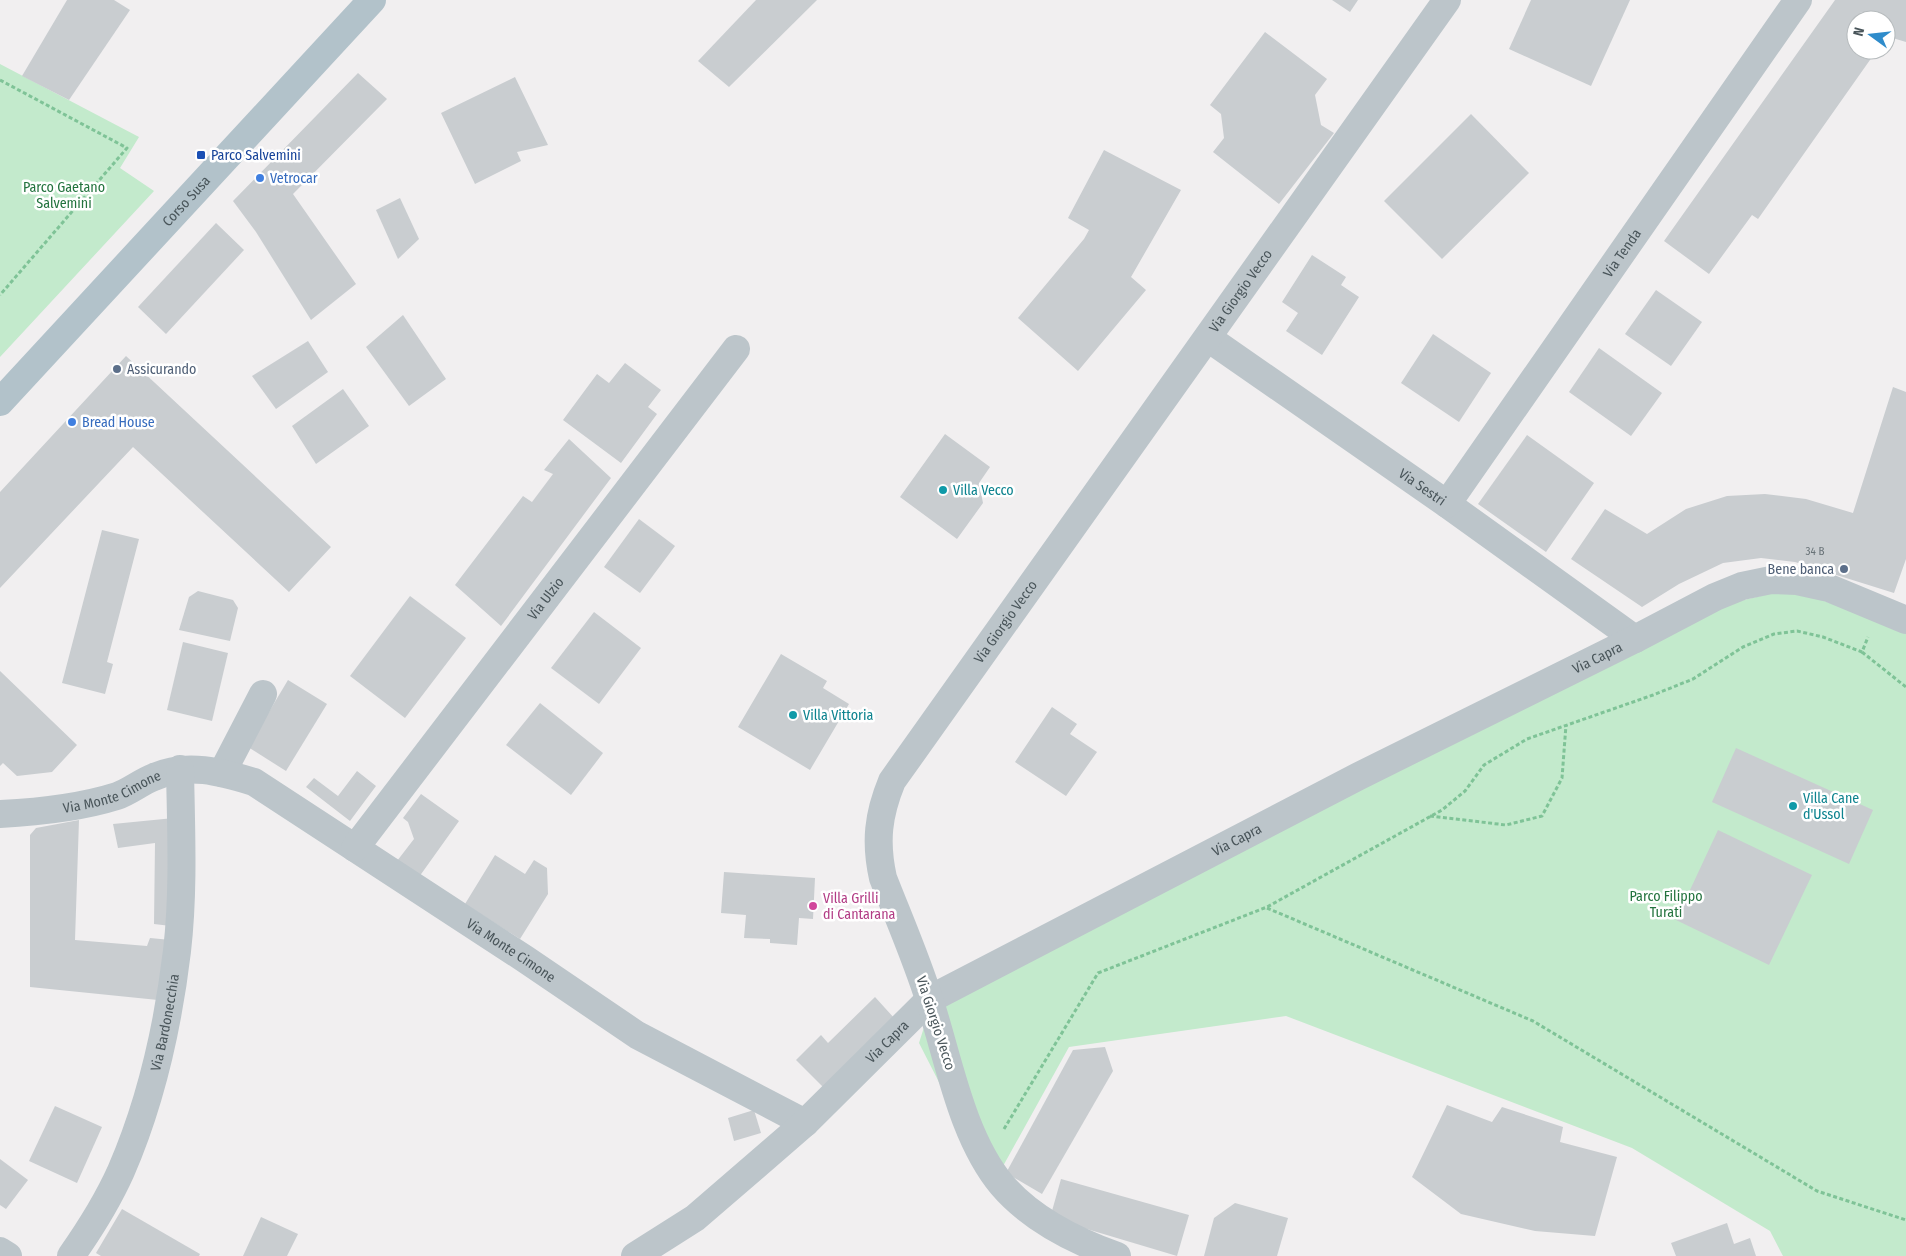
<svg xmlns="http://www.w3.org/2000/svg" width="1906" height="1256" font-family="'Fira Sans Condensed',sans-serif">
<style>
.green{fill:#c3eacc}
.building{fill:#c9cdd0}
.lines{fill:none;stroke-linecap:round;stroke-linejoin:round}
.path{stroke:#7fc397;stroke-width:3;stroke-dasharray:4 2.5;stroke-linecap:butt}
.minor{stroke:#bcc5ca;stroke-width:28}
.primary{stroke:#b2c2ca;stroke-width:28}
.transit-dot{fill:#1a4fb4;stroke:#fff;stroke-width:2}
.shop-dot{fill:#3f7fe0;stroke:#fff;stroke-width:2}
.service-dot{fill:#5c6f8a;stroke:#fff;stroke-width:2}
.culture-dot{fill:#0f9aa8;stroke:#fff;stroke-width:2}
.hotel-dot{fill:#d1479c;stroke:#fff;stroke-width:2}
.labels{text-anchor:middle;stroke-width:5;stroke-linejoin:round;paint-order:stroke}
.number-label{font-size:11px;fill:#697378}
.transit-label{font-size:14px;fill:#164399;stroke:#fff;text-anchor:start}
.shop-label{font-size:14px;fill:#366cbe;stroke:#fff;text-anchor:start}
.park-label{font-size:14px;fill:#23733e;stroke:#fff}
.street-label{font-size:14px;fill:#49555a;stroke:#fff}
.service-label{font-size:14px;fill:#4e5e75;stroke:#fff;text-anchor:start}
.culture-label{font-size:14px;fill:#0d838f;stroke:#fff;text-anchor:start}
.hotel-label{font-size:14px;fill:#b23c85;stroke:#fff;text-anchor:start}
</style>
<rect width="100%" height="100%" fill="#f1eff0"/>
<g class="green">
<path d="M0,64L139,137L120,168L154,191L0,357Z"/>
<path d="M1789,589L1906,629V1256H1783L1770,1231L1632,1148L1286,1016L1069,1047L992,1186L919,1043L932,1002L1715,607Z"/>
</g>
<g class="building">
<path d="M67,0H114L130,10L69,100L22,76Z"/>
<path d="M756,0H817L729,87L698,61Z"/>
<path d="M1332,0H1358L1350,12Z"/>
<path d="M1531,0H1630L1591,86L1509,49Z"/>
<path d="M1835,0H1906V42L1886,36V20H1856V50H1877L1758,219L1752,215L1709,274L1664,241Z"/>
<path d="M1265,32L1327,79L1315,95L1321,125L1334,133L1279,204L1213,152L1224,138L1221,114L1210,105Z"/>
<path d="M358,73L387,99L293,194L356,284L311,320L256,232L233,201Z"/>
<path d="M515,77L548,145L517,152L521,161L475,184L441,113Z"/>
<path d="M1471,114L1529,173L1442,259L1384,201Z"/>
<path d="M1104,150L1181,190L1131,277L1146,290L1078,371L1018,318L1084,239L1089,230L1068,218Z"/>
<path d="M400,198L419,239L398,259L376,210Z"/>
<path d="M216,223L244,250L166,334L138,307Z"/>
<path d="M1312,255L1346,277L1341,285L1359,297L1322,355L1286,331L1298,313L1282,302Z"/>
<path d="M1656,290L1702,322L1671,366L1625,334Z"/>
<path d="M403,315L446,379L409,406L366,347Z"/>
<path d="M1433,334L1491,373L1459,422L1401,383Z"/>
<path d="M308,341L328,372L276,409L252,376Z"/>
<path d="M1599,348L1662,393L1631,436L1569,392Z"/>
<path d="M126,356L331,547L289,592L133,447L0,588V492Z"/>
<path d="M625,363L661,390L648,407L657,414L621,463L563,420L597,374L609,383Z"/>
<path d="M1893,387L1906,392V559L1894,593L1795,562L1761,558L1723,563L1679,584L1642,607L1571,559L1605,509L1647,534L1686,509L1727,496L1765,494L1806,499L1853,513Z"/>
<path d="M343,389L369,426L316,464L292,426Z"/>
<path d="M945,434L990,467L979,483L983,503L957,539L900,497Z"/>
<path d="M1527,435L1594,483L1546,552L1478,504Z"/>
<path d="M569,439L611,478L501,626L455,585L523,496L532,502L553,474L544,470Z"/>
<path d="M639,519L675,546L640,593L604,567Z"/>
<path d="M102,530L139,539L107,662L113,664L105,694L62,683Z"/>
<path d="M198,591L233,600L238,608L230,641L179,630L189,597Z"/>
<path d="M410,596L466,638L405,718L350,676Z"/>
<path d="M594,612L641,648L599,704L551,668Z"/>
<path d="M183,642L228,653L212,721L167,710Z"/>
<path d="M781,654L827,681L823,688L849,704L810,770L738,727Z"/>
<path d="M0,671L77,745L52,772L17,776L3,763L0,766Z"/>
<path d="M288,680L327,704L286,771L248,747Z"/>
<path d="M540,703L603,753L571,795L506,745Z"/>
<path d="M1052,707L1077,724L1070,734L1097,752L1066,796L1015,762Z"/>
<path d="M1736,748L1873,810L1849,864L1712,802Z"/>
<path d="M357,771L376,786L350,821L306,787L314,778L338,796Z"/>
<path d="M421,794L459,821L419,877L397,861L414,839L408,822L403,818Z"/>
<path d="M174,818L171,926L154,924L155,843L118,848L113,824Z"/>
<path d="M79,820L75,940L147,946L150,938L171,940L158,1000L30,987V835L36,828Z"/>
<path d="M1718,830L1812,875L1769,965L1676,920Z"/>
<path d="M495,855L525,874L534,860L547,868L548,894L520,939L465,904Z"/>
<path d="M724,872L815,878L813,919L799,918L797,945L770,943V939L744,938L746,915L721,913Z"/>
<path d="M875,997L895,1019L824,1088L796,1060L821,1035L828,1043Z"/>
<path d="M1105,1047L1113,1071L1042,1194L1006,1173L1073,1050Z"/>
<path d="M1447,1105L1492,1122L1502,1107L1563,1127L1560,1142L1617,1157L1595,1236L1535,1231L1461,1214L1412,1177Z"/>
<path d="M55,1106L102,1127L77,1183L29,1161Z"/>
<path d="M754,1110L761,1133L734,1141L728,1118Z"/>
<path d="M0,1159L28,1180L6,1209L0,1205Z"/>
<path d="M1061,1179L1189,1215L1177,1256L1050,1218Z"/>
<path d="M1235,1203L1288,1218L1277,1256H1204L1214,1218Z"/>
<path d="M122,1209L200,1254L199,1256H101L96,1253Z"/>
<path d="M261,1217L298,1234L287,1256H243Z"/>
<path d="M1727,1223L1734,1244L1750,1238L1756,1256H1676L1671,1243Z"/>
</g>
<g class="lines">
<g class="path">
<path d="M0,80L127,148L0,295"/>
<path d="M1862,652L1906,687"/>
<path d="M1430,816L1506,825L1542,816L1562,778L1566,725"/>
<path d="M1267,908L1533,1021L1817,1191L1906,1220"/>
<path d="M1004,1129L1098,973L1267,907L1442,810L1465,791L1484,765L1527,739L1653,695L1693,679L1743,647L1774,634L1797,631L1823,637L1862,652L1868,637"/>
</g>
<g class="minor">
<path id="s1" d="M1208,338L1447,504L1635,639"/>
<path id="s2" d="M1447,504L1798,0"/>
<path d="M222,773L263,694"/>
<path id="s3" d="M0,814C39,812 79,808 117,796C129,792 141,782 154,777C187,762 221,772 254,782L525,959L637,1035L805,1123"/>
<path id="s4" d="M355,848L736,349"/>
<path d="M0,1251L8,1256"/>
<path id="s5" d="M71,1256C90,1229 108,1200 121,1171C151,1102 168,1026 177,951C184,891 181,829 180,769"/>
<path id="s6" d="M635,1256L695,1218L805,1123L930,999L1359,776L1635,639L1715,597L1742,586L1771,580L1797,581L1829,588L1906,620"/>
<path id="s7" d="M1117,1256C1075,1241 1031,1219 1002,1185C962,1137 949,1061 930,1002C917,960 899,919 883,878C875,842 878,815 892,781L1447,0"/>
</g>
<path class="primary" id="s8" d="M0,402L372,0"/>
</g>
<rect class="transit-dot" x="196" y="150" width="10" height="10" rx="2.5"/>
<g class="shop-dot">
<circle cx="260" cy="178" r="5"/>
<circle cx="72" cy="422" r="5"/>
</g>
<g class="service-dot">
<circle cx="117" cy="369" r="5"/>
<circle cx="1844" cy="569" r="5"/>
</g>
<g class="culture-dot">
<circle cx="943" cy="490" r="5"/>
<circle cx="793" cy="715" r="5"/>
<circle cx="1793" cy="806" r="5"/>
</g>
<circle class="hotel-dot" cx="813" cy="906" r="5"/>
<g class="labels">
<g class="number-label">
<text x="1815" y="555">34 B</text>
</g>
<g class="transit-label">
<text x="211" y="160">Parco Salvemini</text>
</g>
<g class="shop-label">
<text x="270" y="183">Vetrocar</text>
<text x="82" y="427">Bread House</text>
</g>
<g class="park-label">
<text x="64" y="192">Parco Gaetano<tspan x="64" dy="16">Salvemini</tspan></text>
<text x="1666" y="901">Parco Filippo<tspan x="1666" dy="16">Turati</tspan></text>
</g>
<g class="street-label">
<text dy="5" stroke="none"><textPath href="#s8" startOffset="274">Corso Susa</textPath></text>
<text dy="5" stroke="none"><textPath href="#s2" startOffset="306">Via Tenda</textPath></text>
<text dy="5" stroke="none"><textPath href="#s7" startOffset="1168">Via Giorgio Vecco</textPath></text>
<text dy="5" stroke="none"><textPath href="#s1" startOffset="261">Via Sestri</textPath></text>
<text dy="5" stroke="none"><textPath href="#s4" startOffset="314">Via Ulzio</textPath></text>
<text dy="5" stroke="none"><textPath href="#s7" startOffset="762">Via Giorgio Vecco</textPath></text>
<text dy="5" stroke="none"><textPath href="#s6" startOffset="1142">Via Capra</textPath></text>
<text dy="5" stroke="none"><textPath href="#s3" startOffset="115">Via Monte Cimone</textPath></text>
<text dy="5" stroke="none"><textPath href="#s6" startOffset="738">Via Capra</textPath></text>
<text dy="5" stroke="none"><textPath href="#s3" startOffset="570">Via Monte Cimone</textPath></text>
<text dy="5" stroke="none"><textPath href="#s5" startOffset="254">Via Bardonecchia</textPath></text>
<text transform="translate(936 1023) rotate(72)" y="5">Via Giorgio Vecco</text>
<text dy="5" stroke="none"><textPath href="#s6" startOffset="332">Via Capra</textPath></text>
</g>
<g class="service-label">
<text x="127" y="374">Assicurando</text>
<text x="1834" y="574" text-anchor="end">Bene banca</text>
</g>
<g class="culture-label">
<text x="953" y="495">Villa Vecco</text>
<text x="803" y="720">Villa Vittoria</text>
<text x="1803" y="803">Villa Cane<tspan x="1803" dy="16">d'Ussol</tspan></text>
</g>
<g class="hotel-label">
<text x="823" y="903">Villa Grilli<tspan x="823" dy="16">di Cantarana</tspan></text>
</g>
</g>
<g transform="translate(1871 35) rotate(285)"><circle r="24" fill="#ffffff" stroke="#b6bbbd"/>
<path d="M0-4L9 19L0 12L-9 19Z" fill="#2f8ccb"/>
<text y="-8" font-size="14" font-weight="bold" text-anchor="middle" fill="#49555a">N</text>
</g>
</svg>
